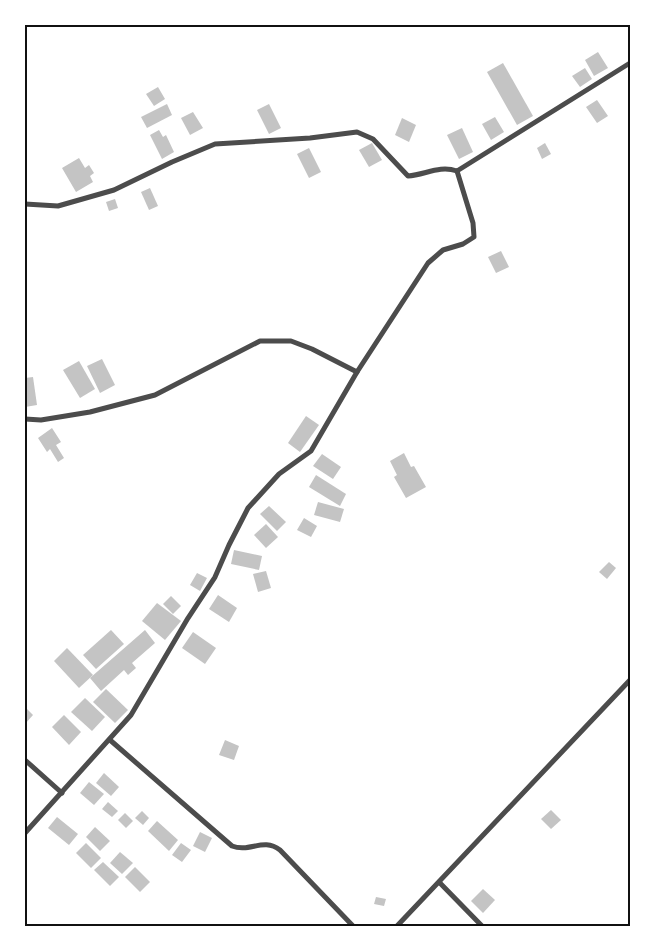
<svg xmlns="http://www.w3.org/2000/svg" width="655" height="951" font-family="'Open Sans',sans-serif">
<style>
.building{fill:#c4c4c4}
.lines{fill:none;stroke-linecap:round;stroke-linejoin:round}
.minor{stroke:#4c4c4c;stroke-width:5}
.neatline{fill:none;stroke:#111;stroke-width:2}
</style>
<rect width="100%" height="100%" fill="#fff"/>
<g class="building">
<path d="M598,52L608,68L594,76L585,60Z"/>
<path d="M503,63L533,116L517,125L487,72Z"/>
<path d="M585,68L592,79L580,87L572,76Z"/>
<path d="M158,87L165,99L154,106L146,94Z"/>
<path d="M597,100L608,116L597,123L586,107Z"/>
<path d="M167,104L172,115L147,128L141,117Z"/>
<path d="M269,104L281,128L269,134L257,110Z"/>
<path d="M193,112L203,128L190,135L181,118Z"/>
<path d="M495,117L504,132L491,140L482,124Z"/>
<path d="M402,118L416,125L409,142L395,135Z"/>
<path d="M462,128L473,152L459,159L447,135Z"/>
<path d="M159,130L163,137L166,135L174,152L162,159L150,135Z"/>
<path d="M372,143L382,160L369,167L359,150Z"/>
<path d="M545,143L551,154L542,159L537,148Z"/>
<path d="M309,148L321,172L309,178L297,154Z"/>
<path d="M79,158L85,168L89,165L94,173L90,176L93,182L76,192L62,168Z"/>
<path d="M150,188L158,206L149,210L141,192Z"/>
<path d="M115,199L118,208L109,211L106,202Z"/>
<path d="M501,251L509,267L496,273L488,257Z"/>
<path d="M102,359L115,385L100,393L87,366Z"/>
<path d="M79,361L95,389L80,398L63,370Z"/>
<path d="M33,377L37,405L25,407V378Z"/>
<path d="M306,416L319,425L300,452L288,443Z"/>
<path d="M52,428L61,442L56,445L64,458L58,462L50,449L47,452L38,438Z"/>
<path d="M404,453L411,467L414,466L426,487L406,498L394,477L397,475L390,461Z"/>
<path d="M322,454L341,467L333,479L313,466Z"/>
<path d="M316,475L346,494L340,506L309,487Z"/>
<path d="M318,502L344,509L340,522L314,515Z"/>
<path d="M269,506L286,522L277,531L260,514Z"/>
<path d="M304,518L317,526L311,537L297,530Z"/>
<path d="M266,524L278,537L266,548L254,535Z"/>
<path d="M234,550L262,556L259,570L231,564Z"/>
<path d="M609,562L616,568L607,579L599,572Z"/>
<path d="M266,571L271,588L258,592L253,574Z"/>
<path d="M197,573L207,578L200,591L190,585Z"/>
<path d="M218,595L237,608L229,622L209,609Z"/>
<path d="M171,596L181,606L173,614L163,604Z"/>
<path d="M157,603L181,621L165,640L142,621Z"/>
<path d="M111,630L124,644L96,669L83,655Z"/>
<path d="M145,630L155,643L132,663L136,668L128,675L124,670L101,691L90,678Z"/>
<path d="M193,632L216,648L205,664L182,648Z"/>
<path d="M67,648L93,675L79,688L54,661Z"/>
<path d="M106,689L128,710L115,723L93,702Z"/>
<path d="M85,698L105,717L92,731L71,712Z"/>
<path d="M25,707L33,715L25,724Z"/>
<path d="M64,715L81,732L69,745L52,727Z"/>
<path d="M225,740L239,746L234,760L219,755Z"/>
<path d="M104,773L119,787L111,796L96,783Z"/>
<path d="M89,782L104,794L94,805L80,793Z"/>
<path d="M108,802L118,811L112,817L102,809Z"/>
<path d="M551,810L561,820L551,829L541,819Z"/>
<path d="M142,811L149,818L143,825L135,818Z"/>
<path d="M125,813L133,821L126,828L118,820Z"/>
<path d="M57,817L78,834L69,845L48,828Z"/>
<path d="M157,821L178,840L169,851L148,831Z"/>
<path d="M95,827L110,841L100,851L86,837Z"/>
<path d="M200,832L212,838L205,852L193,846Z"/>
<path d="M86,843L101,858L91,868L76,853Z"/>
<path d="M181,843L191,850L182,862L172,855Z"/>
<path d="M120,852L133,863L122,874L110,863Z"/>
<path d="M103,862L119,877L110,886L94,870Z"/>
<path d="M135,867L150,882L140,892L125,877Z"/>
<path d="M483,889L495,900L483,913L471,901Z"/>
<path d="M376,897L386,899L384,906L374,904Z"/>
</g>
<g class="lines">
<g class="minor">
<path d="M457,171L630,63"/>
<path d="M25,204L58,206L114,190L172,162L215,144L310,138L357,132L373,139L408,176C425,175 439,165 457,171"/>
<path d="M25,419L41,420L90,412L155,395L260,341H291L312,349L357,372L428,263L443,250L463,244L474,237L473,223L457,171"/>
<path d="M110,740L232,846C250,853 263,837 280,850L353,926"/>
<path d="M25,760L62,793"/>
<path d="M25,833L131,715L188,618L215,577L229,545L248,508L279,474L311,451L357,372"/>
<path d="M439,882L482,926"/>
<path d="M397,926L630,680"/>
</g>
</g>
<rect width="655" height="951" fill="none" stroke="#ffffff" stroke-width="52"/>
<rect x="26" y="26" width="603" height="899" class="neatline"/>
</svg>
